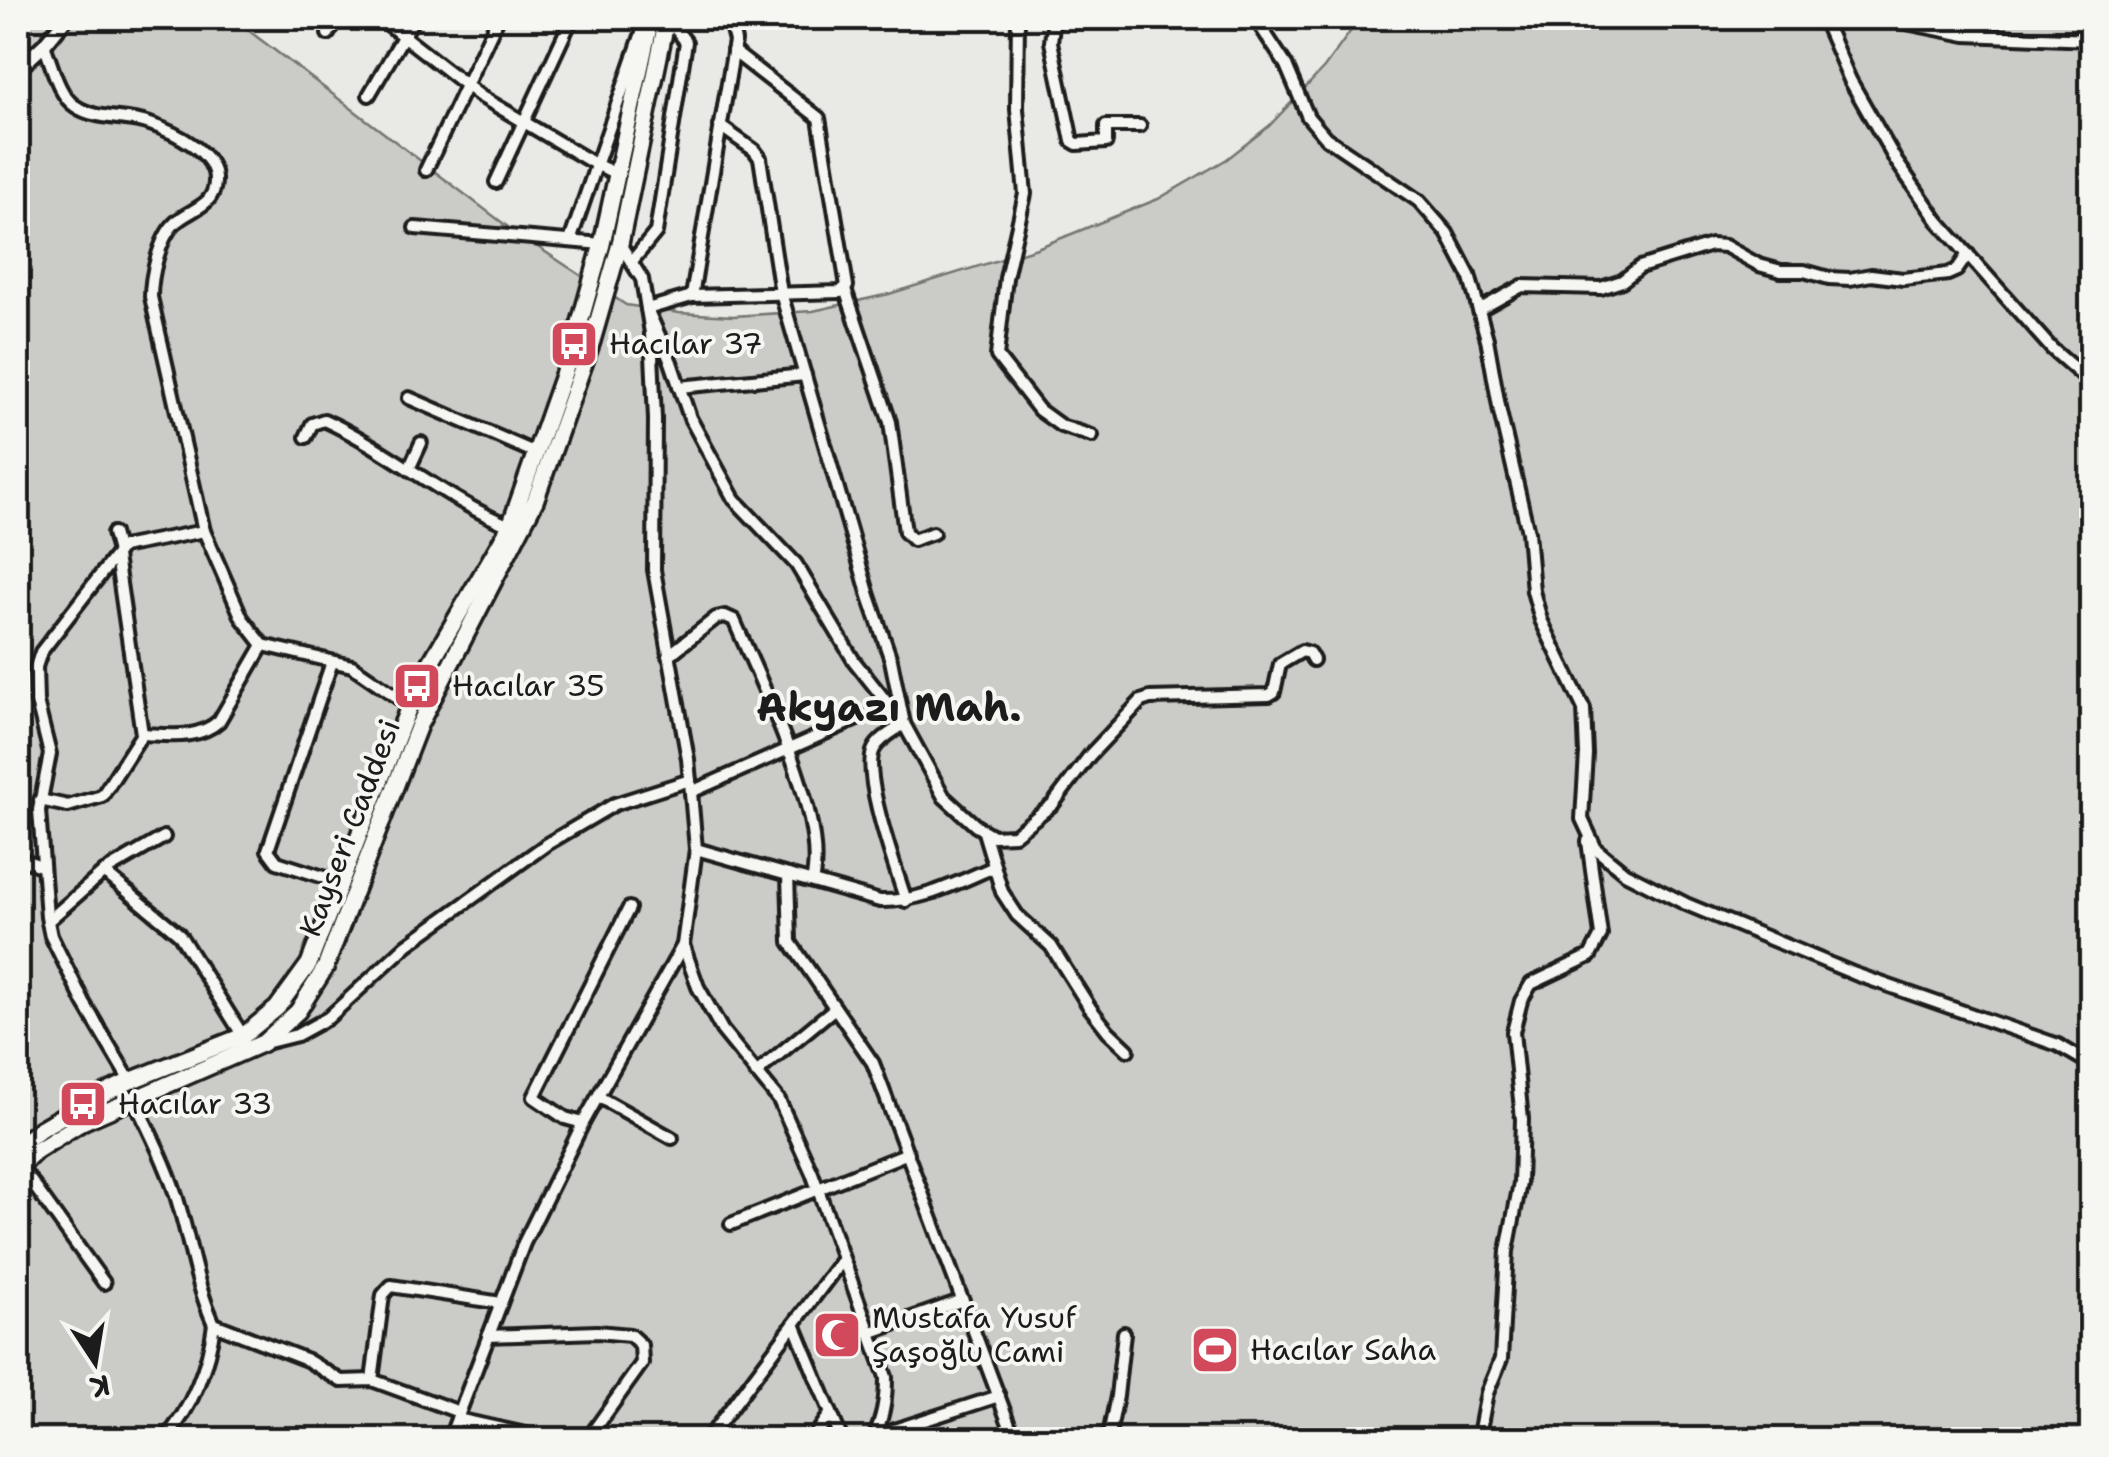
<svg xmlns="http://www.w3.org/2000/svg" width="2109" height="1457" font-family="'Shantell Sans',sans-serif">
<style>
.green{fill:#cbcbc7;stroke:#747472;stroke-width:2.5}
.lines{fill:none;stroke-linecap:round;stroke-linejoin:round}
.minor-casing{stroke:#1c1c1c;stroke-width:18}
.tertiary-casing{stroke:#1c1c1c;stroke-width:20}
.primary-casing{stroke:#1c1c1c;stroke-width:22}
.minor{stroke:#f6f6f2;stroke-width:10}
.tertiary{stroke:#f6f6f2;stroke-width:12}
.primary{stroke:#f6f6f2;stroke-width:15}
.labels{text-anchor:middle;stroke-width:8;stroke-linejoin:round;paint-order:stroke}
.poi-label{font-size:30px;fill:#1c1c1c;stroke:#f6f6f2;text-anchor:start}
.street-label{font-size:30px;fill:#1c1c1c;stroke:#f6f6f2}
.district-label{font-size:40px;font-weight:bold;fill:#1c1c1c;stroke:#f6f6f2}
</style>
<rect width="100%" height="100%" fill="#e9e9e5"/>
<filter id="ink" filterUnits="userSpaceOnUse"><feTurbulence type="fractalNoise" baseFrequency=".01" numOctaves="2"/><feDisplacementMap in="SourceGraphic" scale="20" xChannelSelector="R" yChannelSelector="G"/><feConvolveMatrix kernelMatrix="1 2 1 2 8 2 1 2 1" color-interpolation-filters="sRGB"/></filter>
<g filter="url(#ink)">
<path class="green" d="M18,18H232L512,230L626,305L679,313L733,316L813,311L889,294L1037,248L1158,199L1227,159L1269,126L1324,68L1360,18H2091V1439H18Z"/>
<g class="lines">
<g class="minor-casing">
<g id="minor">
<path d="M380,18L480,96L595,164L619,175"/>
<path d="M1018,18L1017,109L1025,194L1006,278L997,356L1039,410L1061,426L1092,436"/>
<path d="M1054,18L1051,42L1072,141L1077,144L1106,142V126H1140"/>
<path d="M1255,18L1286,65L1308,117L1326,138L1419,201L1447,233L1469,275L1487,339L1500,412L1528,532L1533,591L1541,620L1584,709L1586,754L1582,819L1596,849L1625,873L1686,904L1855,974L2058,1045L2092,1065"/>
<path d="M1823,18L1850,80L1896,161L1938,221L2052,349L2092,384"/>
<path d="M1881,18L1966,35L2092,40"/>
<path d="M328,34L338,18"/>
<path d="M44,45C52,64 58,95 75,106C97,121 126,115 150,124C174,132 217,152 215,182C214,208 188,209 174,224C159,239 151,277 151,297L204,531L242,618L263,645L352,666L409,705"/>
<path d="M733,51L819,118L847,286L840,292L692,296L647,309L671,362L690,418L734,499L796,564L854,661L904,724L944,797L976,826L993,836L1014,835L1053,804L1090,755L1141,701L1150,698L1269,695L1274,692L1280,664L1302,651L1309,653L1313,660"/>
<path d="M369,95L414,18"/>
<path d="M720,126L754,150L760,158L781,293L869,596L891,660L904,724C894,731 880,738 874,749C861,774 897,872 906,901"/>
<path d="M426,170L498,18"/>
<path d="M496,182L572,18"/>
<path d="M415,228L602,244"/>
<path d="M570,241L642,33"/>
<path d="M633,260L656,232L686,42L667,18"/>
<path d="M845,289L890,422L905,532L913,540L933,533"/>
<path d="M692,296L735,41L729,18"/>
<path d="M1479,310L1522,286L1601,288L1622,281L1640,267L1711,245L1725,246L1759,265L1781,271H1804L1829,278L1850,279L1871,275L1903,279L1948,274L1957,270L1968,254"/>
<path d="M679,387L805,375"/>
<path d="M409,398L536,453"/>
<path d="M306,437L312,424L324,420C390,450 444,499 510,526"/>
<path d="M409,469L421,443"/>
<path d="M113,533L118,552"/>
<path d="M668,656L716,618L725,616L734,620C760,681 829,819 812,881"/>
<path d="M332,662L268,850L277,862L342,883"/>
<path d="M142,734C169,735 198,740 219,721L263,645"/>
<path d="M691,792L889,705"/>
<path d="M40,800L68,806L102,796L142,734L116,556"/>
<path d="M984,832L1002,892L1017,915L1051,946L1090,1008L1108,1031L1128,1050"/>
<path d="M696,849L880,901C922,902 956,883 994,867"/>
<path d="M18,858L41,866"/>
<path d="M104,872L164,837"/>
<path d="M788,875L790,942L873,1063L1015,1440"/>
<path d="M48,921L104,872L179,934L243,1036"/>
<path d="M683,945L698,987L722,1030L779,1100L812,1173L886,1377C886,1401 883,1418 873,1440"/>
<path d="M269,1042L297,1035L328,1018L407,945L547,844L615,804L690,780"/>
<path d="M756,1073L835,1008"/>
<path d="M130,1081L84,1003L51,936L47,917L39,810L50,754L37,702L36,667L41,652L122,547L204,531"/>
<path d="M599,1097L672,1138"/>
<path d="M134,1099C151,1135 170,1171 180,1209C192,1250 196,1284 214,1324L307,1360L341,1381L372,1380L459,1412"/>
<path d="M583,1123L565,1118L534,1097L629,908"/>
<path d="M20,1166L104,1283"/>
<path d="M731,1224L908,1153"/>
<path d="M794,1324L842,1440"/>
<path d="M869,1333L963,1300"/>
<path d="M488,1336L597,1332L630,1335L641,1345L642,1363L587,1440"/>
<path d="M372,1380L383,1295L391,1286L501,1303"/>
<path d="M457,1419L553,1440"/>
<path d="M877,1431L888,1432L999,1396"/>
<path d="M164,1440C192,1409 209,1364 214,1324"/>
<path d="M449,1440L524,1243L583,1123L683,945L696,849L688,759L654,570L655,419L651,333L642,279L620,244"/>
<path d="M707,1440L842,1260"/>
<path d="M812,1440L831,1413"/>
<path d="M1108,1440L1117,1396L1124,1333"/>
<path d="M1478,1440L1487,1393L1501,1359L1507,1251L1520,1183L1522,1119L1513,1032L1521,1001L1531,984L1590,956L1601,935L1588,841"/>
</g>
</g>
<g class="tertiary-casing">
<path id="tertiary" d="M18,69L44,45L66,18"/>
</g>
<g class="primary-casing">
<g id="primary">
<path d="M18,1147L40,1129L83,1104L130,1081L243,1036L277,1008L309,964L417,686L510,526L574,344L602,244L651,18"/>
<path d="M18,1168L36,1151L84,1121L263,1043L298,1011L325,968L419,725L535,501L592,341L620,244L667,18"/>
</g>
</g>
<use href="#minor" class="minor"/>
<use href="#tertiary" class="tertiary"/>
<use href="#primary" class="primary"/>
</g>
</g>
<defs>
<g id="bus-square" transform="scale(2.5)"><rect x="-9" y="-9" width="18" height="18" rx="4" fill="#d1495b" stroke="#f6f6f2"/><path d="M-5-6H5V4H4V6H2V4H-2V6H-4V4H-5ZM-3.5-4V0h7V-4ZM-3.5 1.2v1.5H-2V1.2ZM2 1.2v1.5H3.5V1.2Z" fill="#fff"/></g>
<g id="mosque-square" transform="scale(2.5)"><rect x="-9" y="-9" width="18" height="18" rx="4" fill="#d1495b" stroke="#f6f6f2"/><path d="M3.5-4.9A6 6 0 1 0 3.5 4.9A5 5 0 1 1 3.5-4.9Z" fill="#fff"/></g>
<g id="stadium-square" transform="scale(2.5)"><rect x="-9" y="-9" width="18" height="18" rx="4" fill="#d1495b" stroke="#f6f6f2"/><path d="M0-5a6.5 5 0 1 0 0 10a6.5 5 0 1 0 0-10ZM-3.5-1.8h7v3.6h-7Z" fill="#fff"/></g>
</defs>
<g fill-rule="evenodd">
<use href="#bus-square" x="574" y="344"/>
<use href="#bus-square" x="417" y="686"/>
<use href="#bus-square" x="83" y="1104"/>
<use href="#mosque-square" x="837" y="1335"/>
<use href="#stadium-square" x="1215" y="1350"/>
</g>
<g class="labels">
<g class="poi-label">
<text x="609" y="354">Hacılar 37</text>
<text x="452" y="696">Hacılar 35</text>
<text x="118" y="1114">Hacılar 33</text>
<text x="872" y="1328">Mustafa Yusuf<tspan x="872" dy="34">Şaşoğlu Cami</tspan></text>
<text x="1250" y="1360">Hacılar Saha</text>
</g>
<g class="street-label">
<text transform="translate(350 828) rotate(-69)" y="10">Kayseri Caddesi</text>
</g>
<g class="district-label">
<text x="889" y="721">Akyazı Mah.</text>
</g>
</g>
<rect width="2109" height="1457" fill="none" stroke="#f6f6f2" stroke-width="60"/>
<rect x="30" y="30" width="2049" height="1397" fill="none" stroke="#1c1c1c" stroke-width="4" filter="url(#ink)"/>
<g transform="translate(95 1362) rotate(168)" stroke="#f6f6f2" stroke-width="8" paint-order="stroke">
<path d="M0-8L18 38L0 25L-18 38Z" fill="#1c1c1c"/>
<text y="-15" font-size="28" font-weight="bold" text-anchor="middle" fill="#1c1c1c">K</text>
</g>
</svg>
